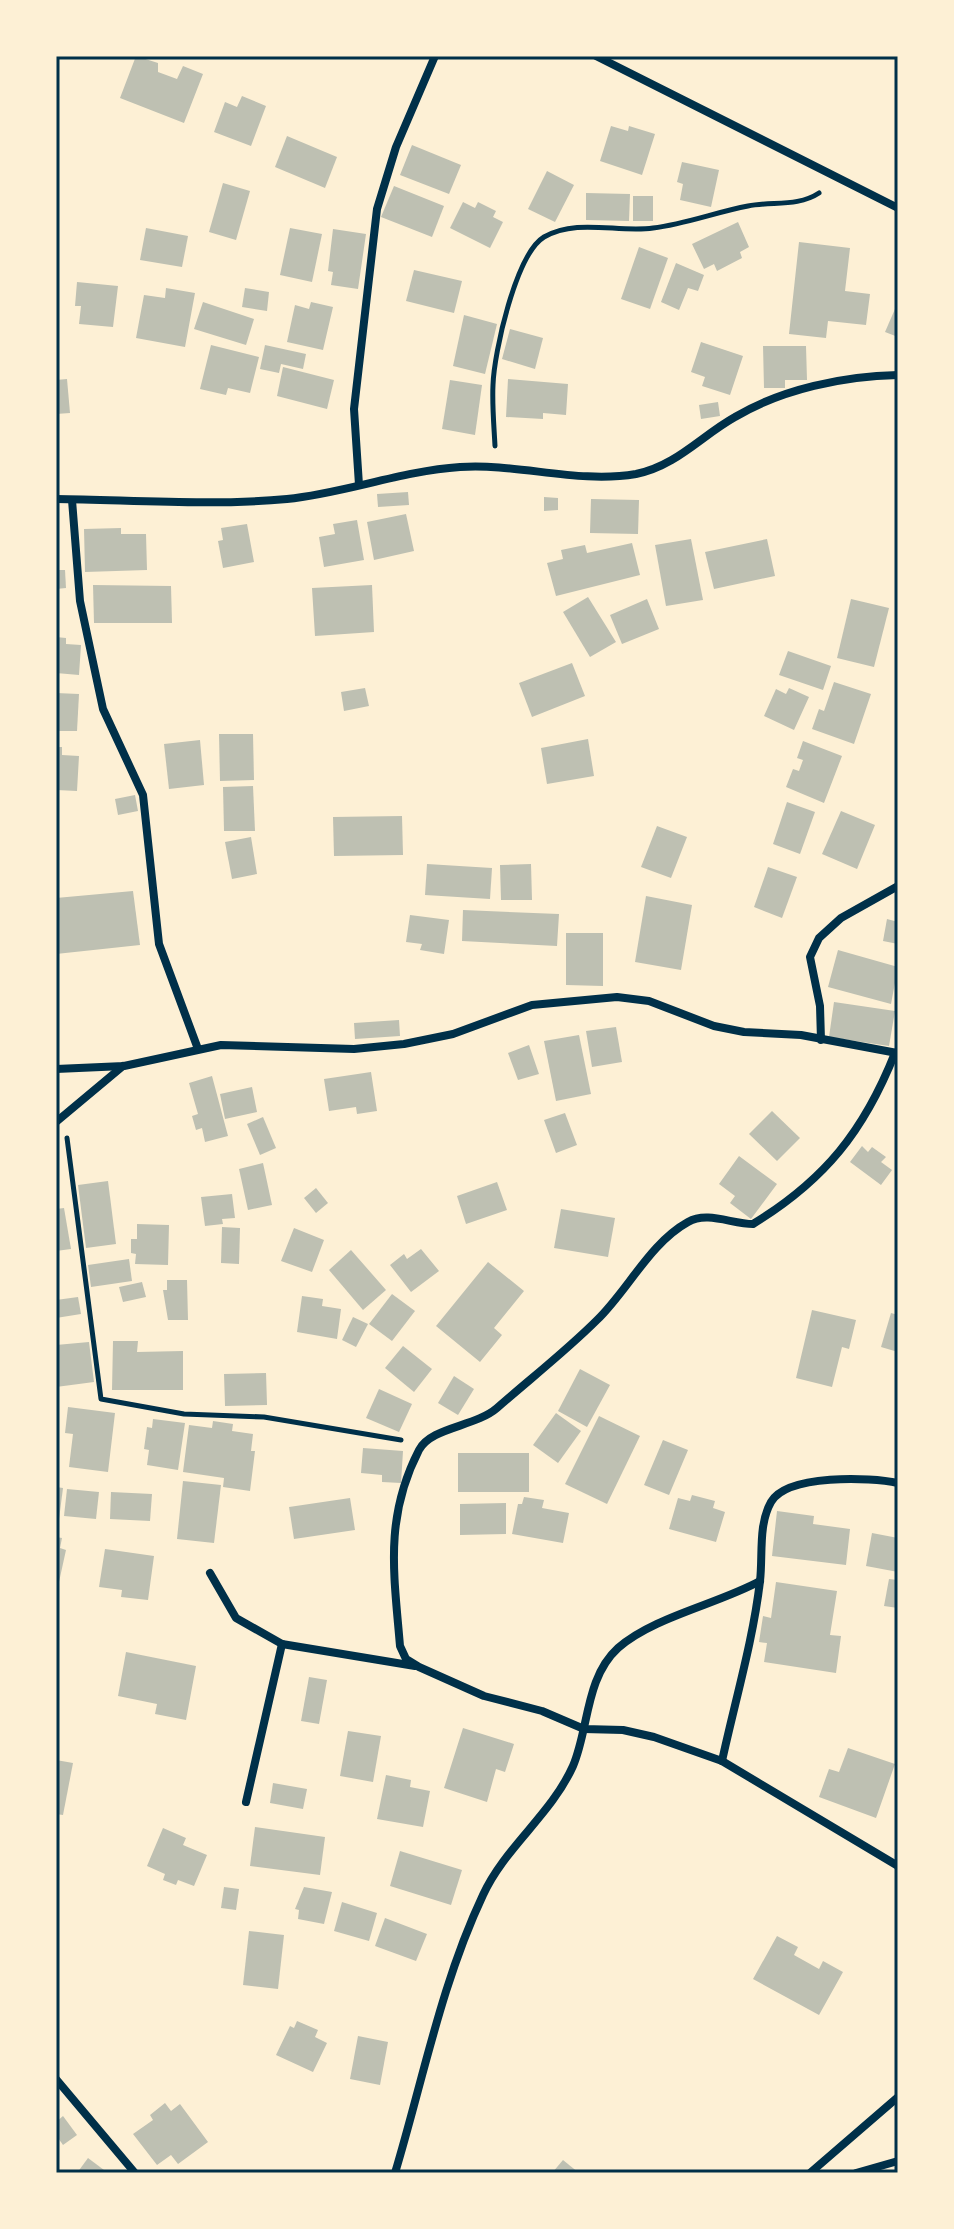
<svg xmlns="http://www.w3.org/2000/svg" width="954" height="2229" font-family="Quicksand,sans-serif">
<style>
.building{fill:#bec0b2}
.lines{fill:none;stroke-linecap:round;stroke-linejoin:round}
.path{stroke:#003049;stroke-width:5}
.minor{stroke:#003049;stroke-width:8}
.neatline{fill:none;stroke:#003049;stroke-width:3}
</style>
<rect width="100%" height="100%" fill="#fdf0d5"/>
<g class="building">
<path d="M136,56L158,63V72L177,79L183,66L203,74L184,123L120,98Z"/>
<path d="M242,96L266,106L251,146L214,132L225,102L237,107Z"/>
<path d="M611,126L628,131L629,126L655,134L642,175L600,161Z"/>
<path d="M287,136L337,157L325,188L275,167Z"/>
<path d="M412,145L461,165L449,194L400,175Z"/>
<path d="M682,162L719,170L711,207L680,200L683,184L677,182Z"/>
<path d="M547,171L574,185L555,222L528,209Z"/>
<path d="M223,183L250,191L236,240L209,232Z"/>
<path d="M394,186L444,206L432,237L381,217Z"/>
<path d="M586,193L630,194L629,221L586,220Z"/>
<rect x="633" y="196" width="20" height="25"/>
<path d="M463,202L475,208L478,202L496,211L493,217L503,222L490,248L450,228Z"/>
<path d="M738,222L749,247L740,252L742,258L717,271L714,264L704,269L692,244Z"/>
<path d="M146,228L188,236L182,267L140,260Z"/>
<path d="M290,228L322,234L312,282L280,275Z"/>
<path d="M333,229L366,234L358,289L331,285L333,272L328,271Z"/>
<path d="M799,242L850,248L845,291L870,294L866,325L828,321L826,338L789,334Z"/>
<path d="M639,247L668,258L650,309L621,299Z"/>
<path d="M676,263L704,275L698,291L688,288L679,310L661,302Z"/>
<path d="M414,270L462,281L454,313L406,301Z"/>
<path d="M77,282L118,286L113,327L79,324L81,306H75Z"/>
<path d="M166,288L195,293L185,347L136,338L144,295L165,298Z"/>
<path d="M245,288L269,292L267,311L242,307Z"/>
<path d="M203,302L254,319L246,345L194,329Z"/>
<path d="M311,302L333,307L323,350L287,342L295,305L309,309Z"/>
<path d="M898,302V337L885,332Z"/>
<path d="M464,315L497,324L485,374L453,366Z"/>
<path d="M510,329L543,338L535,369L502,359Z"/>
<path d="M701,342L743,356L730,395L702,386L705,377L691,372Z"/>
<path d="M211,345L259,357L250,393L228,388L226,395L200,389Z"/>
<path d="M265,345L306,354L303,369L281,364L279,373L260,369Z"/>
<path d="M763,346H806L807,380H785V388H764Z"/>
<path d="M283,367L334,380L327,409L277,396Z"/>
<path d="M67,379L70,413L56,414V380Z"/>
<path d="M508,379L568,384L566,415L543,413V419L506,417Z"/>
<path d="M450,380L482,385L475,435L442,429Z"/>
<path d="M718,402L720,416L701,419L699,405Z"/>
<path d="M408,492L409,505L378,507L377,494Z"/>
<path d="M544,497L558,498V510L544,511Z"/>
<path d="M591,499L639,500L638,534L590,533Z"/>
<path d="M406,514L414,551L374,560L367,522Z"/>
<path d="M357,520L364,560L324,567L319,537L335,534L333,524Z"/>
<path d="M247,524L254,562L223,568L218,541L223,540L221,528Z"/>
<path d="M121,528V534H146L147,570L85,572L84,529Z"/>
<path d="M691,539L703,600L666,606L655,545Z"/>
<path d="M767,539L775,576L714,589L705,552Z"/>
<path d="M632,543L640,575L556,596L547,563L563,559L561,550L585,545L587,553Z"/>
<path d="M56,570H65L66,588L56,589Z"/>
<path d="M93,585L171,586L172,623H94Z"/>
<path d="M372,585L374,632L315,636L312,588Z"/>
<path d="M588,597L616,642L590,657L563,612Z"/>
<path d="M647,599L659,629L622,644L610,615Z"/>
<path d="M851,599L889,608L874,667L837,658Z"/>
<path d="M56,637L66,638V644L81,645L79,675L56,673Z"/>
<path d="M788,651L831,666L823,690L779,675Z"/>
<path d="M572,663L585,696L532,717L519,683Z"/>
<path d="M834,682L871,694L854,744L812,729L819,709L824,711Z"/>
<path d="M365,688L369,706L344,711L341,692Z"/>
<path d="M789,688L809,697L794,730L764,716L776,689L786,694Z"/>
<path d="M56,693L79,694L77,731H56Z"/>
<path d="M219,734H253L254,780L220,781Z"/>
<path d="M588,739L594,776L547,784L541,748Z"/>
<path d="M200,740L204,785L169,789L164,744Z"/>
<path d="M803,741L842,756L824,803L786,787L793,769L799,771L803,760L797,758Z"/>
<path d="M56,747H62V755L79,756L77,791L56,790Z"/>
<path d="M253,786L255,831H224L223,787Z"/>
<path d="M135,795L138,811L118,815L115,799Z"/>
<path d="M787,802L815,812L800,854L773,844Z"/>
<path d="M841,811L875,825L857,869L822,854Z"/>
<path d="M402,816L403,855L334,856L333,817Z"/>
<path d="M657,826L687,837L671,878L641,867Z"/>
<path d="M251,837L257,874L232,879L225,842Z"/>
<path d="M427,864L492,868L490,899L425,895Z"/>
<path d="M531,864L532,900H501L500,865Z"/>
<path d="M768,867L797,877L782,918L754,907Z"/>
<path d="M133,891L140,945L56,954V898Z"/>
<path d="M646,896L692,905L681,970L635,962Z"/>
<path d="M463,910L559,914L557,946L462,941Z"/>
<path d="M410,915L449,920L444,954L420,950L422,944L406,942Z"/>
<path d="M887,919L898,922V944L883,941Z"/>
<path d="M566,933H603V986L566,985Z"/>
<path d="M838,950L898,967L891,1004L828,987Z"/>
<path d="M834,1002L895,1011L889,1046L829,1037Z"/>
<path d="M399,1020L400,1036L355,1039L354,1023Z"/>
<path d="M616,1027L622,1062L592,1067L586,1031Z"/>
<path d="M579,1035L591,1094L556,1101L544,1041Z"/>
<path d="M529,1045L539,1074L518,1080L508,1053Z"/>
<path d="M371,1072L377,1111L357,1114L356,1107L329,1111L324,1079Z"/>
<path d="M212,1076L228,1136L205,1142L202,1128L196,1130L192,1116L198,1114L189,1083Z"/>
<path d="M252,1087L257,1112L225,1119L220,1094Z"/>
<path d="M772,1111L800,1138L777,1161L749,1134Z"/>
<path d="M565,1113L577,1145L556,1153L544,1120Z"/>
<path d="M263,1117L276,1148L260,1155L247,1124Z"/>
<path d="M862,1146L868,1152L872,1147L886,1157L881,1162L892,1170L881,1185L850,1162Z"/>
<path d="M739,1156L777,1184L751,1219L730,1203L735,1196L719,1184Z"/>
<path d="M263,1163L272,1205L248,1210L239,1169Z"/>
<path d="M108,1181L116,1244L86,1248L78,1185Z"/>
<path d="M497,1182L507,1210L466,1224L457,1196Z"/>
<path d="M316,1188L328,1203L316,1213L304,1198Z"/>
<path d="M232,1194L235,1218L222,1219L223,1224L205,1226L201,1197Z"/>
<path d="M64,1208L71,1249L56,1251V1209Z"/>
<path d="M561,1209L615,1218L608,1257L554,1248Z"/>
<path d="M137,1224L169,1225L168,1265L135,1264L136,1254L131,1253V1239H137Z"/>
<path d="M222,1227L240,1228L239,1264L221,1263Z"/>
<path d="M294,1228L324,1240L312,1272L281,1261Z"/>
<path d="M421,1249L439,1271L411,1292L390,1265L404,1254L407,1259Z"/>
<path d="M351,1250L386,1290L363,1310L329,1270Z"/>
<path d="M129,1259L132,1281L91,1287L88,1265Z"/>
<path d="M488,1262L524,1291L494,1328L502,1335L480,1362L436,1326Z"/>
<path d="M167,1280H187L188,1320H168L163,1290H167Z"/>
<path d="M142,1282L146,1297L123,1302L119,1287Z"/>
<path d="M392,1294L415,1311L392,1341L369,1324Z"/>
<path d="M302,1296L323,1299L322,1306L341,1309L337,1339L297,1332Z"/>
<path d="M78,1297L81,1314L56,1318V1300Z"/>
<path d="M812,1310L856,1320L849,1349L842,1347L832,1387L796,1378Z"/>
<path d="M891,1313L898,1315V1352L881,1347Z"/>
<path d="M353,1317L368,1324L356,1347L342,1340Z"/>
<path d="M113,1341H138L137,1352L183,1351V1390H112Z"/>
<path d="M89,1342L94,1382L56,1387V1345Z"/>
<path d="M403,1346L432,1369L414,1392L385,1368Z"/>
<path d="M580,1369L610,1385L587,1427L558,1411Z"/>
<path d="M266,1373L267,1405L225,1406L224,1374Z"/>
<path d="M454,1376L474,1389L458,1415L438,1403Z"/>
<path d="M379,1389L412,1404L399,1432L366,1418Z"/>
<path d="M68,1407L115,1413L108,1472L69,1467L73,1434L65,1433Z"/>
<path d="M556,1413L581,1431L558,1463L533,1445Z"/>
<path d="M599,1416L640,1436L607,1504L565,1484Z"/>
<path d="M153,1419L185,1423L178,1470L147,1465L149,1450L144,1449L147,1427L152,1428Z"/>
<path d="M213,1421L233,1424L232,1431L253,1434L251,1451H255L250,1491L223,1487L224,1478L183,1472L189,1425L212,1428Z"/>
<path d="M663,1440L688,1450L669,1495L644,1485Z"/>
<path d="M363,1448L403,1451L401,1483L382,1482V1475L361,1473Z"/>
<rect x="458" y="1453" width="71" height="39"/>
<path d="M183,1481L221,1485L214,1543L177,1539Z"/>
<path d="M56,1487L63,1488L59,1519H56Z"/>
<path d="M67,1489L99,1492L96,1519L64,1516Z"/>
<path d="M111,1492L152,1494L150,1521L110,1519Z"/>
<path d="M692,1495L715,1501L713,1508L725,1512L716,1542L669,1529L678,1498L690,1501Z"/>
<path d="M524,1497L544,1500L542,1508L569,1513L563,1543L512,1534L518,1504H522Z"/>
<path d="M350,1498L355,1530L294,1539L289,1507Z"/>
<path d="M506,1503V1534L460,1535V1504Z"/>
<path d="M777,1511L814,1516L813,1524L850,1529L846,1565L772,1556Z"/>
<path d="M872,1533L898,1538V1572L866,1566Z"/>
<path d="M56,1537L62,1538L60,1548L66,1550L57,1591Z"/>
<path d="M105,1549L154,1556L148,1600L121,1597L122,1590L99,1587Z"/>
<path d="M889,1579L898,1580V1608L884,1606Z"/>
<path d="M776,1582L837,1591L830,1635L841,1636L836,1673L764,1662L767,1643L759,1642L763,1616L771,1618Z"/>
<path d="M126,1652L196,1666L186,1720L155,1714L157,1704L118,1696Z"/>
<path d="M309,1677L327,1680L319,1724L301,1721Z"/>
<path d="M463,1728L514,1744L505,1772L496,1769L487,1802L444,1788Z"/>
<path d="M348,1731L381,1736L373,1782L340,1776Z"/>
<path d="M848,1748L895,1764L876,1818L819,1797L829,1769L839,1772Z"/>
<path d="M56,1760L73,1763L63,1815L56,1814Z"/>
<path d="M386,1775L411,1780L410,1787L430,1791L423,1827L377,1819Z"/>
<path d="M273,1783L307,1789L303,1809L270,1803Z"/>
<path d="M255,1827L325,1837L320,1875L250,1866Z"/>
<path d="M163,1828L186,1838L183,1845L207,1855L194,1886L178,1880L176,1885L163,1880L165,1874L147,1866Z"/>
<path d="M400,1851L462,1870L451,1905L390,1886Z"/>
<path d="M224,1887L239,1889L236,1910L221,1908Z"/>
<path d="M304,1887L332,1892L324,1924L298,1919L299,1910L295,1909Z"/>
<path d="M342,1902L377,1913L369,1941L334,1931Z"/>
<path d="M385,1918L427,1934L416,1961L375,1946Z"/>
<path d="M249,1931L284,1935L278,1989L243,1985Z"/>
<path d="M777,1936L798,1947L794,1955L819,1969L823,1961L843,1972L819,2015L753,1979Z"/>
<path d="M297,2021L318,2030L315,2037L327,2043L313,2072L276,2055L290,2026L294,2028Z"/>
<path d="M358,2036L388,2042L380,2085L350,2079Z"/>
<path d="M165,2103L171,2111L180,2104L208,2142L178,2164L171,2155L157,2165L133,2134L153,2120L150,2115Z"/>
<path d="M63,2116L77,2135L63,2145L56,2135V2122Z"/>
<path d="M88,2158L108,2173H77Z"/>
<path d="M563,2160L579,2173H552Z"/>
</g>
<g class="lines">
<g class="path">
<path d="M495,446C494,426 492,405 493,385C494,352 516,254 544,237C577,218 618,233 653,228C686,224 716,212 748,206C772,201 798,207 819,193"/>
<path d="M67,1138L101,1399L184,1414L264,1417L401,1440"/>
</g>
<g class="minor">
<path d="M596,56L898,208"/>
<path d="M359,485L354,409L377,209L396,147L435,56"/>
<path d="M56,499C133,500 210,506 287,499C345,493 401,471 460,467C518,463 578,484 636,474C676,466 701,436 735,417C782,389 844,376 898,375"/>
<path d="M72,500L80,601L103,709L143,795L159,944L198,1049"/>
<path d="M821,1040L820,1006L810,957L819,938L841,918L898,886"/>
<path d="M895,1053C864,1131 825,1180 753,1224C732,1224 707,1211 688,1222C650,1243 628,1290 597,1320C566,1351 530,1379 497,1408C475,1427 431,1427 419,1450C384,1518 394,1574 400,1646L406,1659L419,1667L484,1696L542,1711L584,1729L623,1730L654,1737L722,1761L898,1866"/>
<path d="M56,1069L124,1066L221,1045L354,1049L404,1044L453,1034L532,1005L617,997L649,1001L714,1026L744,1032L801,1035L897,1053"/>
<path d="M56,1122L123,1066"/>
<path d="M210,1573L236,1618L282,1644L415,1666"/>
<path d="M722,1761C735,1701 753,1641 760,1581C763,1556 758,1525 771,1502C787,1474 870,1477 898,1483"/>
<path d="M246,1802L282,1644"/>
<path d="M56,2079L135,2173"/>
<path d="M395,2173C423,2080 441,1984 483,1895C505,1847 551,1815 573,1766C589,1729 585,1678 618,1648C653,1617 718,1604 760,1581"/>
<path d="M810,2173L898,2097"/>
<path d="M856,2173L898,2161"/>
</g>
</g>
<rect width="954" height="2229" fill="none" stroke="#fdf0d5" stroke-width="116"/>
<rect x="58" y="58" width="838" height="2113" class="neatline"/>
</svg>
